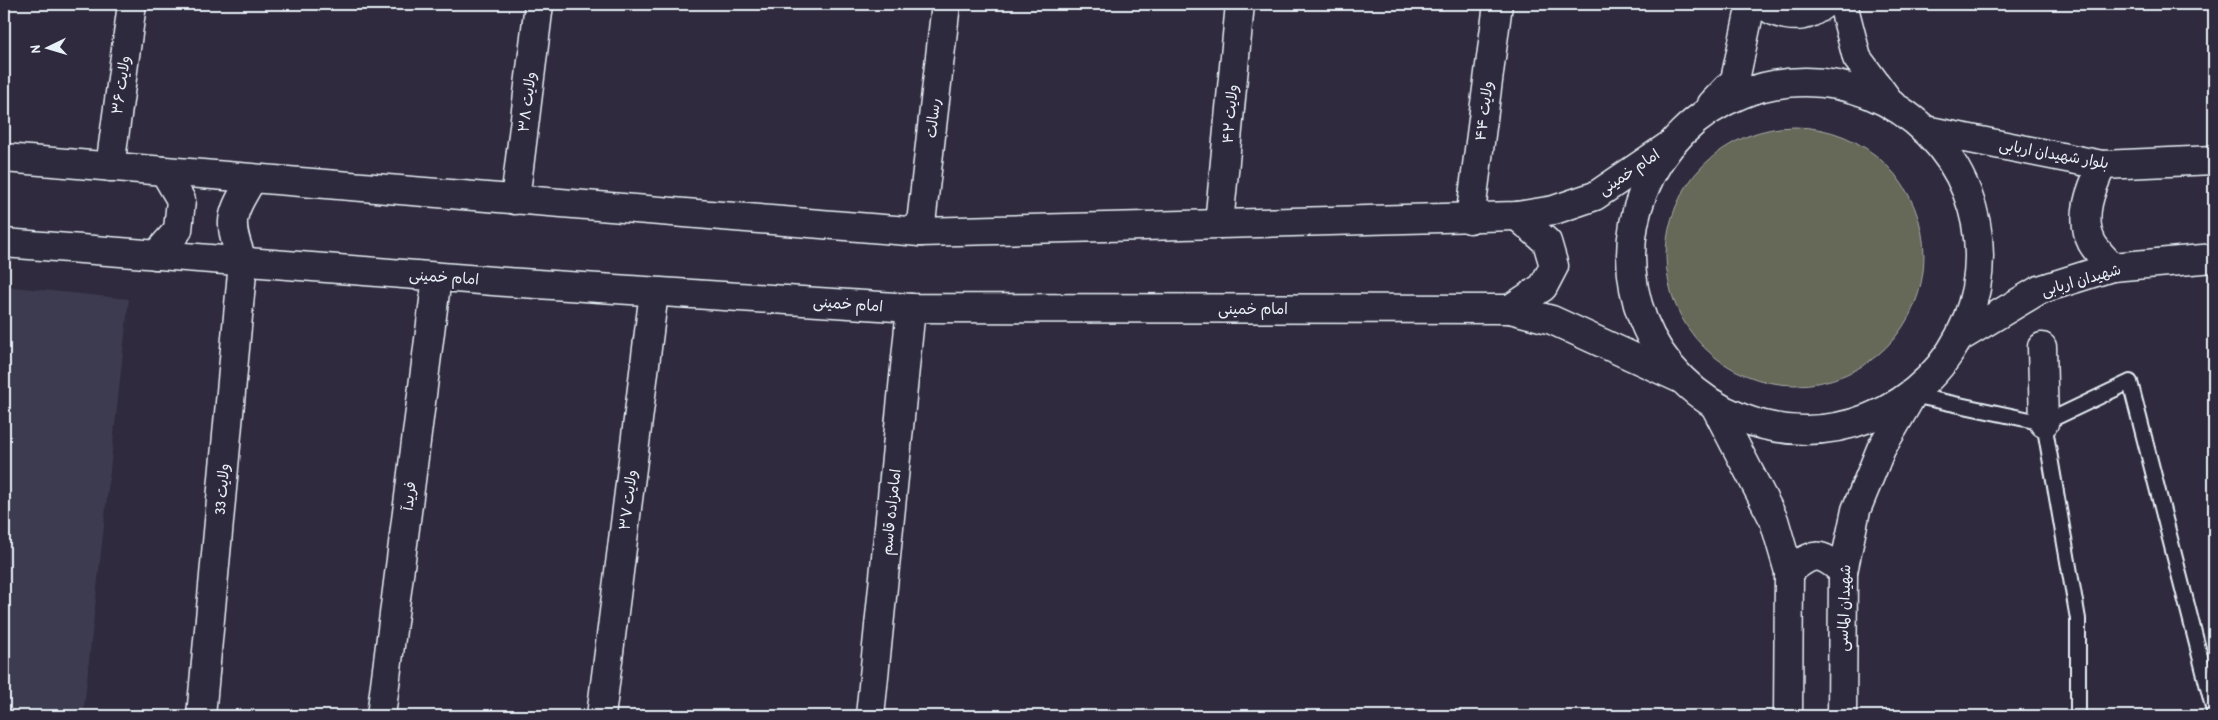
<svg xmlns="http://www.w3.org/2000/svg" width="2218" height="720" font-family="'Patrick Hand','Playpen Sans Arabic',sans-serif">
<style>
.built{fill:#3c3a50}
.green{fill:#666759;stroke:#a7aca8}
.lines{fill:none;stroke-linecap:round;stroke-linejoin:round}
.lane-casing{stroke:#e8f1f8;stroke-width:18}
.street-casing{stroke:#e8f1f8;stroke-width:31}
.secondary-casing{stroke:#e8f1f8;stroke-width:31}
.lane{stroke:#2f2a3d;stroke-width:14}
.street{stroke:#2f2a3d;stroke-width:28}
.secondary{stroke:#2f2a3d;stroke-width:28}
.labels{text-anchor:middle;stroke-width:4;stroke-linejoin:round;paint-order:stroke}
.street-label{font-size:15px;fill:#e8f1f8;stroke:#2f2a3d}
</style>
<rect width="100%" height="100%" fill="#2f2a3d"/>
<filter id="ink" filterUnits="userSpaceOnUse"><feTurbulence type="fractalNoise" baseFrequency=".02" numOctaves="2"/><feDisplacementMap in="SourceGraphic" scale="10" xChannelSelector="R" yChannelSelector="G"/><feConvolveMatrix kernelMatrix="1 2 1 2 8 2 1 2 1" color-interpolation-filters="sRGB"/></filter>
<g filter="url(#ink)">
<path class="built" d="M4,286L129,299L83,716H4Z"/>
<circle class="green" cx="1795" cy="256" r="129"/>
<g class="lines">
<g class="lane-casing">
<g id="lane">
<path d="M1912,395L2044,423L2078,619V716"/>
<path d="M2044,423L2130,382L2214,711"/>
</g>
</g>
<g class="street-casing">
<g id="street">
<path d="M110,167L132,4"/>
<path d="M515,200L539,4"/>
<path d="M1470,219L1498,4"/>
<path d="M1219,224L1240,4"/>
<path d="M920,232L946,4"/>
<path d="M2042,347L2044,423"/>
<path d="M201,716L243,262"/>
<path d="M601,716L654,292"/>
</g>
</g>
<g class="secondary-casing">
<g id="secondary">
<path d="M1764,4C1774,15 1797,19 1810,13C1815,11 1820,7 1824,4"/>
<path d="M1843,4L1857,58L1891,104"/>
<circle cx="1805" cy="256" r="174"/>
<path d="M1712,104L1735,80L1751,4"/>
<path d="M1925,130L2102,165L2214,160"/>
<path d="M4,158L920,232L1517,216L1554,210L1595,196L1670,145"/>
<path d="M2102,165C2091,189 2079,217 2092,243C2097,252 2106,260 2112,267"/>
<path d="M4,243L506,282L911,308L1510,309L1552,320L1681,379"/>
<path d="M156,255L178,230L181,200L164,171"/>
<path d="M243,262C227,221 230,216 252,179"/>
<path d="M1510,309L1543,287L1554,266L1547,242L1517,216"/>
<path d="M1959,338L2039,290L2112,267L2214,258"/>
<path d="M1715,406L1774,520L1789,572L1788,716"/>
<path d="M1789,572C1812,552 1820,551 1843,572"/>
<path d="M381,716L437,277"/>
<path d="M870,716L911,308"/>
<path d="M1842,716L1843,572L1856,510L1881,449L1911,397"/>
</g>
</g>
<use href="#lane" class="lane"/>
<use href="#street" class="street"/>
<use href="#secondary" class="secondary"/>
</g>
</g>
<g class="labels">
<g class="street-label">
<text transform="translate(121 85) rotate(-82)" y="5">ولایت ۳۶</text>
<text transform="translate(527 102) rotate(-83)" y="5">ولایت ۳۸</text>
<text transform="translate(1484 111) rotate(-83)" y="5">ولایت ۴۴</text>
<text transform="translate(1230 114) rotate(-85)" y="5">ولایت ۴۲</text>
<text transform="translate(933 118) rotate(-84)" y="5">رسالت</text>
<text transform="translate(2054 154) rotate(10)" y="5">بلوار شهیدان اربابی</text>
<text transform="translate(1629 172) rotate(-34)" y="5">امام خمینی</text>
<text transform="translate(444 277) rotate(4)" y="5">امام خمینی</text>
<text transform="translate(2081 280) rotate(-16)" y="5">شهیدان اربابی</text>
<text transform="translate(848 304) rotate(4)" y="5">امام خمینی</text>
<text x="1253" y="314">امام خمینی</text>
<text transform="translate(222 489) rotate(-85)" y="5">ولایت 33</text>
<text transform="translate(409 496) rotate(-83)" y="5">فریدآ</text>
<text transform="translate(628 500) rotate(-83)" y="5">ولایت ۳۷</text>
<text transform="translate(891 512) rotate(-84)" y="5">امامزاده قاسم</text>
<text transform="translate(1844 608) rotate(-88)" y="5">شهیدان الماسی</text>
</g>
</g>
<rect width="2218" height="720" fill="none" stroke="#2f2a3d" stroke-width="20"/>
<rect x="10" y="10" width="2198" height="700" fill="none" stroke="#e8f1f8" stroke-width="2" filter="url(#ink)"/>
<g transform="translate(48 48) rotate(265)" stroke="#2f2a3d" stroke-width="4" paint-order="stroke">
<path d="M0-4L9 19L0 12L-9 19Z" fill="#e8f1f8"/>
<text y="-8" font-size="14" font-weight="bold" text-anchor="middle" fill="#e8f1f8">N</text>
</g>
</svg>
